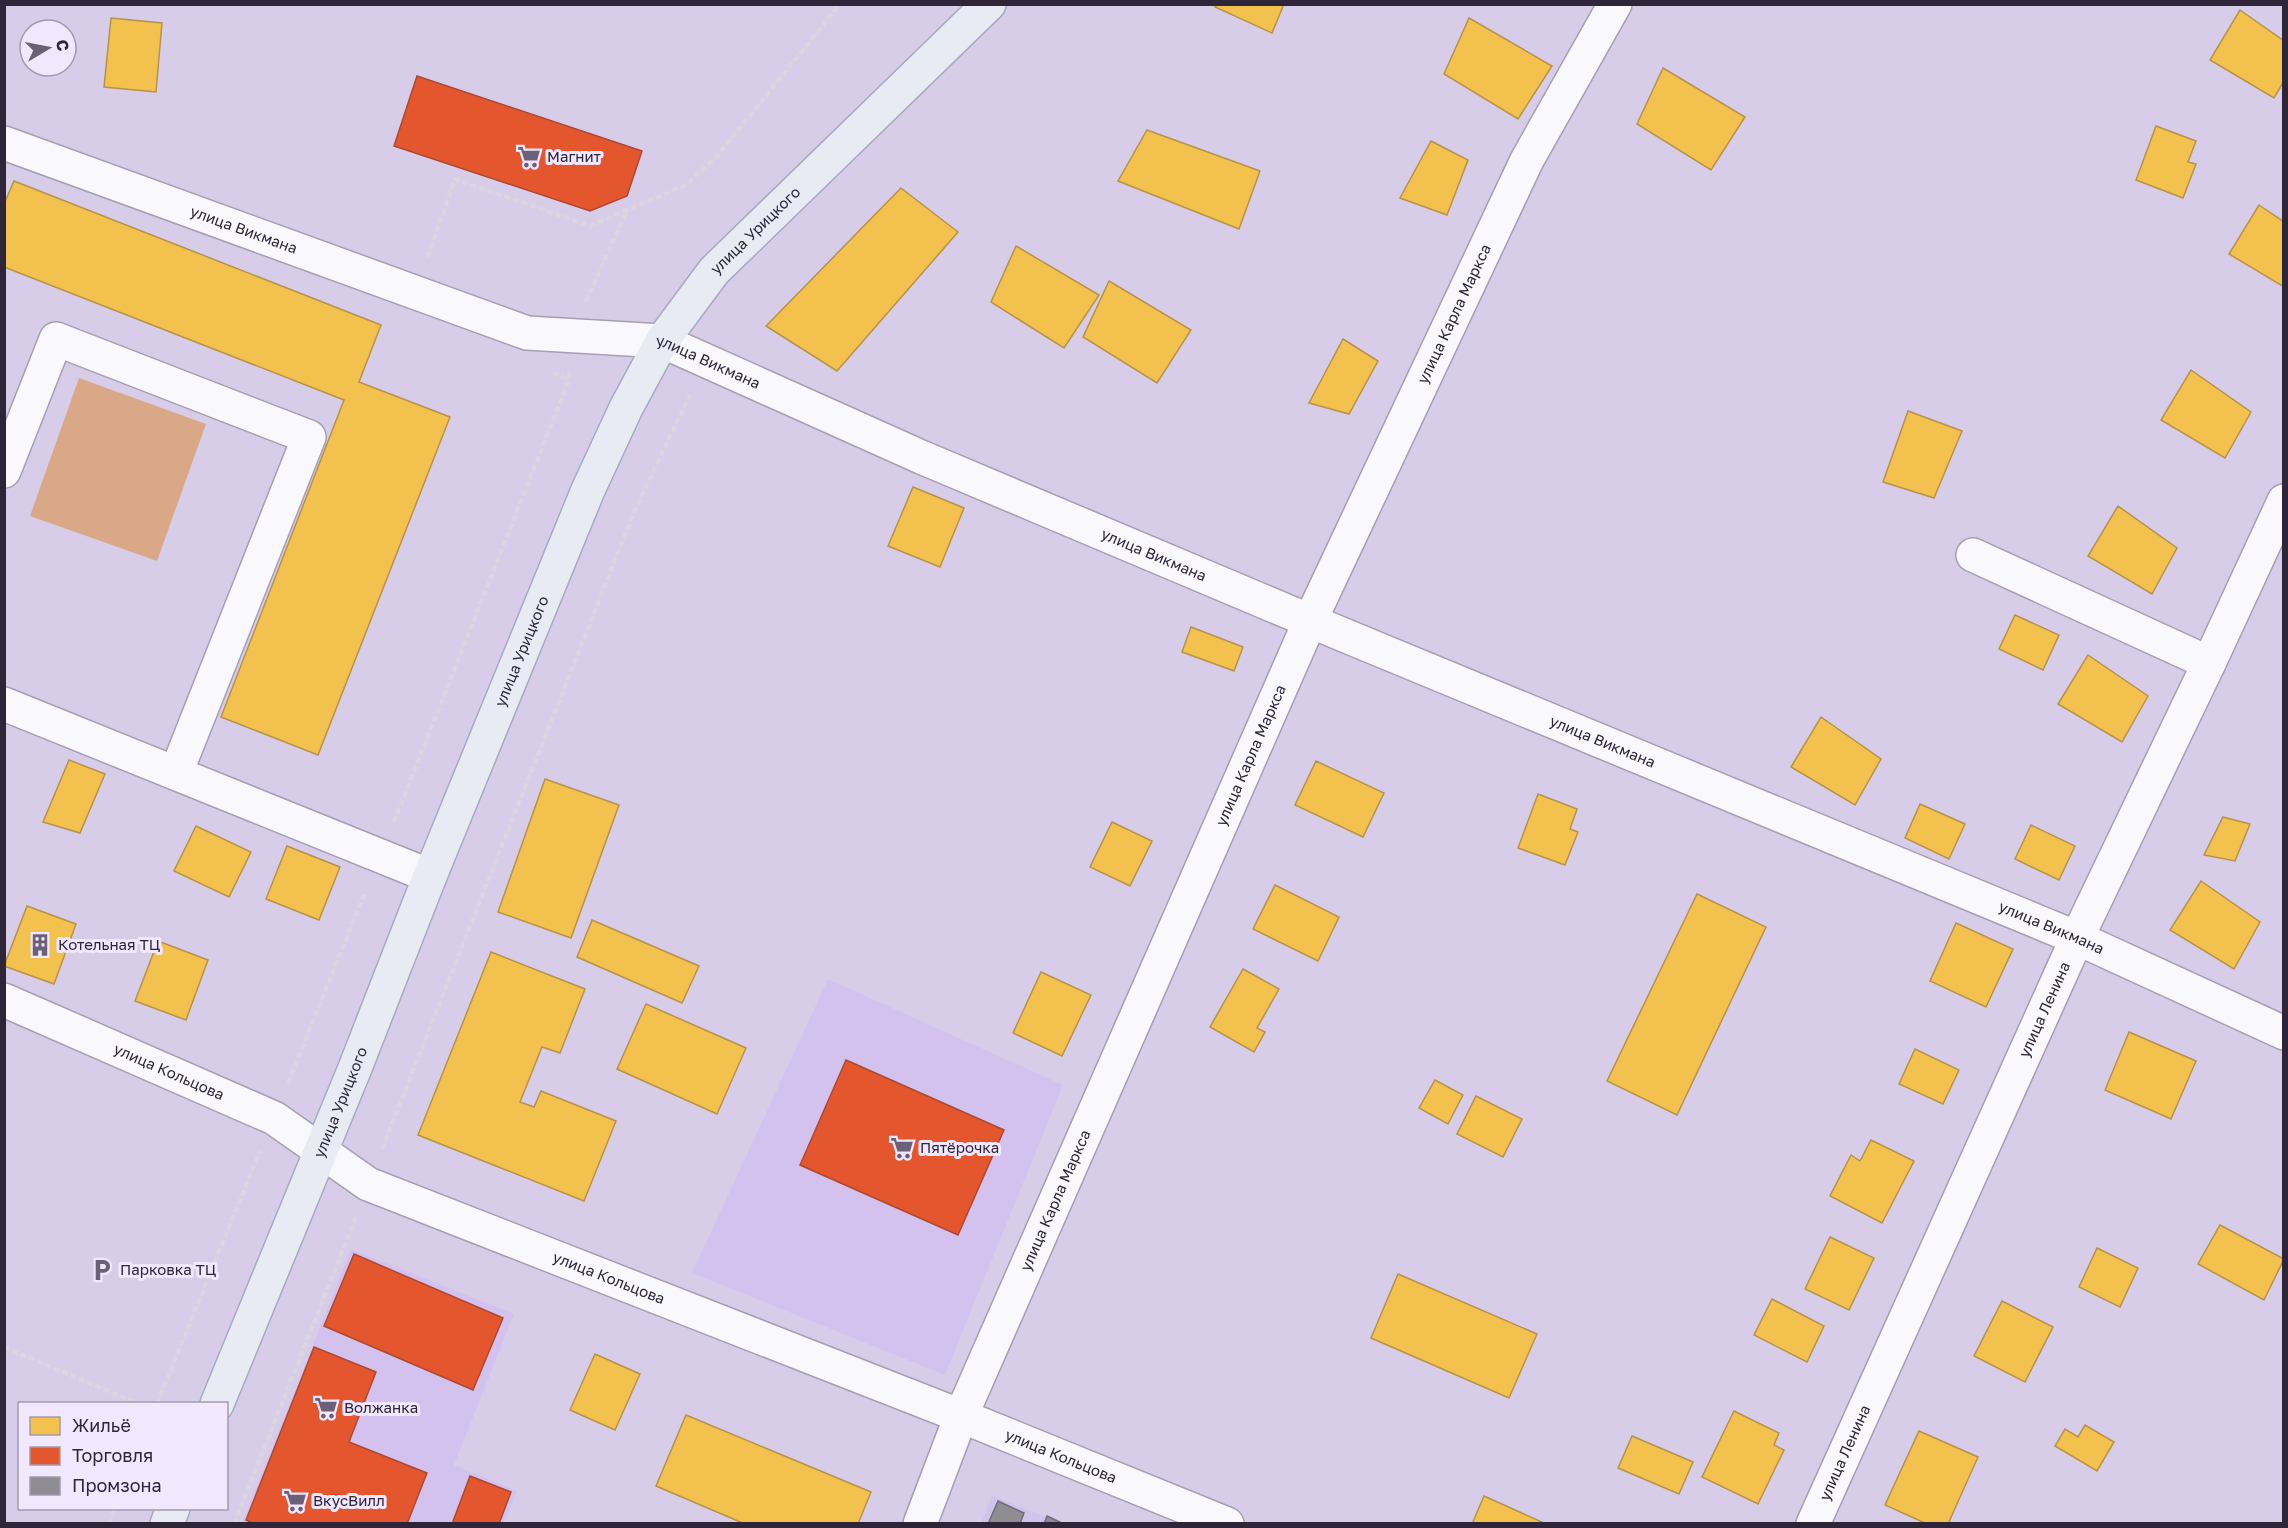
<svg xmlns="http://www.w3.org/2000/svg" width="2288" height="1528" font-family="'Golos Text',sans-serif">
<style>
.built{fill:#d4c2ee}
.green{fill:#d9a887}
.homes{fill:#f2c14e;stroke:#b79248;stroke-width:1.5}
.shops{fill:#e4572e;stroke:#ad4831;stroke-width:1.5}
.industry{fill:#8d8d92;stroke:#706e77;stroke-width:1.5}
.lines{fill:none;stroke-linecap:round;stroke-linejoin:round}
.minor-casing{stroke:#a69eb4;stroke-width:36}
.major-casing{stroke:#a7aabf;stroke-width:36}
.path{stroke:#dad6e0;stroke-width:4;stroke-dasharray:6 3;stroke-linecap:butt}
.minor{stroke:#f9f8fc;stroke-width:33}
.major{stroke:#e8ebf3;stroke-width:33}
.labels{text-anchor:middle;stroke-width:6;stroke-linejoin:round;paint-order:stroke}
.poi-label{font-size:15px;fill:#2e2539;stroke:#f1e8fe;text-anchor:start}
.street-label{font-size:15px;fill:#2e2539;stroke:#f1e8fe}
</style>
<rect width="100%" height="100%" fill="#d8cde9"/>
<g class="built">
<path d="M828,979L1063,1085L945,1375L692,1273Z"/>
<path d="M351,1249L514,1314L454,1465L517,1491L504,1523L242,1524Z"/>
<path d="M992,1496L1061,1523L981,1524Z"/>
</g>
<path class="green" d="M79,378L206,424L157,561L30,516Z"/>
<g class="homes">
<path d="M1217,4H1284L1272,33L1215,7Z"/>
<path d="M2240,10L2284,41V81L2274,98L2210,60Z"/>
<path d="M111,18L162,23L156,92L104,87Z"/>
<path d="M1469,18L1552,66L1518,119L1444,74Z"/>
<path d="M1663,68L1745,117L1711,170L1637,124Z"/>
<path d="M2156,126L2196,141L2188,162L2196,164L2183,198L2136,180Z"/>
<path d="M1147,130L1260,171L1239,229L1118,181Z"/>
<path d="M1431,141L1468,160L1447,215L1400,198Z"/>
<path d="M14,181L381,325L359,382L450,417L318,755L221,717L344,400L4,267V204Z"/>
<path d="M901,188L958,232L837,371L766,326Z"/>
<path d="M2259,205L2284,222V287L2229,254Z"/>
<path d="M1016,246L1099,295L1064,348L991,302Z"/>
<path d="M1109,281L1191,330L1157,383L1083,337Z"/>
<path d="M1343,339L1378,361L1349,414L1309,403Z"/>
<path d="M2191,370L2251,412L2225,458L2161,420Z"/>
<path d="M1908,411L1962,431L1934,498L1883,482Z"/>
<path d="M913,487L964,508L940,567L888,546Z"/>
<path d="M2118,506L2177,548L2152,594L2088,556Z"/>
<path d="M2015,615L2059,635L2043,670L1999,649Z"/>
<path d="M1191,627L1243,647L1234,671L1182,652Z"/>
<path d="M2088,655L2148,696L2122,742L2058,704Z"/>
<path d="M1821,717L1881,759L1855,805L1791,767Z"/>
<path d="M69,760L105,774L80,833L43,822Z"/>
<path d="M1316,761L1384,793L1363,837L1295,805Z"/>
<path d="M545,779L619,805L571,938L498,912Z"/>
<path d="M1538,794L1577,809L1570,829L1578,832L1565,865L1518,848Z"/>
<path d="M1920,804L1965,824L1949,859L1905,838Z"/>
<path d="M2223,817L2250,824L2235,861L2204,855Z"/>
<path d="M1112,822L1152,841L1130,886L1090,867Z"/>
<path d="M2031,825L2075,846L2059,880L2015,859Z"/>
<path d="M196,826L251,852L229,897L174,871Z"/>
<path d="M287,846L340,867L319,920L266,899Z"/>
<path d="M2201,881L2260,922L2234,969L2170,930Z"/>
<path d="M1275,885L1339,917L1318,961L1253,929Z"/>
<path d="M1697,894L1766,927L1677,1115L1607,1081Z"/>
<path d="M27,906L76,924L54,984L4,966Z"/>
<path d="M592,920L699,966L682,1003L577,957Z"/>
<path d="M1956,923L2013,949L1986,1007L1930,981Z"/>
<path d="M158,941L208,960L186,1020L135,1001Z"/>
<path d="M491,952L585,989L560,1053L542,1047L520,1102L534,1107L541,1091L616,1121L584,1201L418,1135Z"/>
<path d="M1243,969L1279,989L1257,1028L1265,1032L1254,1052L1210,1027Z"/>
<path d="M1041,972L1091,995L1062,1056L1013,1033Z"/>
<path d="M646,1004L746,1048L717,1114L617,1069Z"/>
<path d="M2129,1032L2196,1061L2171,1119L2105,1090Z"/>
<path d="M1915,1049L1959,1070L1943,1104L1899,1084Z"/>
<path d="M1435,1080L1463,1095L1448,1124L1419,1108Z"/>
<path d="M1476,1096L1522,1119L1503,1157L1457,1134Z"/>
<path d="M1871,1140L1914,1161L1882,1223L1830,1196L1851,1155L1860,1161Z"/>
<path d="M2220,1225L2284,1259L2264,1300L2198,1264Z"/>
<path d="M1830,1237L1874,1258L1849,1310L1805,1289Z"/>
<path d="M2097,1248L2138,1268L2120,1307L2079,1287Z"/>
<path d="M1398,1274L1537,1334L1509,1398L1371,1338Z"/>
<path d="M1772,1299L1824,1326L1807,1362L1754,1335Z"/>
<path d="M2002,1301L2053,1327L2025,1382L1974,1356Z"/>
<path d="M595,1354L640,1374L615,1430L570,1410Z"/>
<path d="M1734,1411L1779,1433L1774,1445L1784,1450L1758,1504L1702,1477Z"/>
<path d="M686,1415L871,1492L858,1524H745L656,1486Z"/>
<path d="M2085,1425L2114,1442L2097,1471L2055,1446L2065,1429L2078,1437Z"/>
<path d="M1919,1431L1978,1457L1948,1524H1927L1885,1505Z"/>
<path d="M1632,1436L1693,1462L1679,1494L1618,1468Z"/>
<path d="M1484,1496L1544,1523L1543,1524H1472Z"/>
</g>
<g class="shops">
<path d="M417,76L642,151L627,196L590,211L394,146Z"/>
<path d="M846,1060L1004,1130L958,1235L800,1165Z"/>
<path d="M354,1254L503,1318L473,1390L324,1326Z"/>
<path d="M314,1347L376,1372L349,1442L427,1473L407,1524H255L246,1520Z"/>
<path d="M470,1476L511,1492L499,1524H452Z"/>
</g>
<g class="industry">
<path d="M998,1501L1024,1513L1020,1524H988Z"/>
<path d="M1047,1516L1064,1524H1044Z"/>
</g>
<g class="lines">
<g class="minor-casing">
<g id="minor">
<path id="s1" d="M4,143L527,333L662,341L921,457L1310,621L2077,938L2284,1033"/>
<path d="M4,471L56,339L309,437L176,773"/>
<path d="M1973,555L2209,663"/>
<path d="M4,704L430,876"/>
<path id="s2" d="M4,1000L274,1118L368,1184L961,1416L1227,1524"/>
<path id="s3" d="M920,1524L961,1416L1310,621L1527,160L1615,4"/>
<path id="s4" d="M1813,1524L2077,938L2209,663L2284,501"/>
</g>
</g>
<g class="major-casing">
<g id="major">
<path id="s5" d="M217,1404L355,1068L430,876L588,490L626,408L662,341L714,271L989,4"/>
<path d="M167,1524L173,1508"/>
</g>
</g>
<g class="path">
<path d="M428,257L455,179L590,226L686,185L717,156L840,4"/>
<path d="M586,301L627,211"/>
<path d="M553,373L569,380"/>
<path d="M394,822L569,380V371"/>
<path d="M288,1083L366,890"/>
<path d="M382,1149L634,512L690,395"/>
<path d="M4,1347L139,1404"/>
<path d="M157,1404L260,1151"/>
<path d="M109,1524L115,1508"/>
<path d="M234,1524L356,1217"/>
</g>
<use href="#minor" class="minor"/>
<use href="#major" class="major"/>
</g>
<defs>
<g id="supermarket-bare" transform="scale(1.8)"><path d="M-6-5.5h2.5l.6 2H6L4.5 2H-2.5L-4.4-4H-6ZM-1.5 3.2a1.3 1.3 0 1 0 .1 0ZM3 3.2a1.3 1.3 0 1 0 .1 0Z" fill="#6a6077" stroke="#f1e8fe" stroke-width="2.5" paint-order="stroke"/></g>
<g id="building-bare" transform="scale(1.8)"><path d="M-4-6H4V6H1V3H-1V6H-4ZM-2.5-4.3h1.7v1.8h-1.7ZM.8-4.3h1.7v1.8H.8ZM-2.5-1h1.7V.8h-1.7ZM.8-1h1.7V.8H.8Z" fill="#6a6077" stroke="#f1e8fe" stroke-width="2.5" paint-order="stroke"/></g>
<g id="parking-bare" transform="scale(1.8)"><path d="M-3.5-5.5H1a3.5 3.5 0 0 1 0 7H-1V5.5H-3.5ZM-1-3.4V-.6H.8a1.4 1.4 0 0 0 0-2.8Z" fill="#6a6077" stroke="#f1e8fe" stroke-width="2.5" paint-order="stroke"/></g>
</defs>
<g fill-rule="evenodd">
<use href="#supermarket-bare" x="529" y="157"/>
<use href="#building-bare" x="40" y="945"/>
<use href="#supermarket-bare" x="902" y="1148"/>
<use href="#parking-bare" x="102" y="1270"/>
<use href="#supermarket-bare" x="326" y="1408"/>
<use href="#supermarket-bare" x="295" y="1501"/>
</g>
<g class="labels">
<g class="poi-label">
<text x="547" y="162">Магнит</text>
<text x="58" y="950">Котельная ТЦ</text>
<text x="920" y="1153">Пятёрочка</text>
<text x="120" y="1275">Парковка ТЦ</text>
<text x="344" y="1413">Волжанка</text>
<text x="313" y="1506">ВкусВилл</text>
</g>
<g class="street-label">
<text dy="5" stroke="none"><textPath href="#s1" startOffset="255">улица Викмана</textPath></text>
<text dy="5" stroke="none"><textPath href="#s5" startOffset="1298">улица Урицкого</textPath></text>
<text dy="5" stroke="none"><textPath href="#s3" startOffset="1323">улица Карла Маркса</textPath></text>
<text dy="5" stroke="none"><textPath href="#s1" startOffset="742">улица Викмана</textPath></text>
<text dy="5" stroke="none"><textPath href="#s1" startOffset="1228">улица Викмана</textPath></text>
<text dy="5" stroke="none"><textPath href="#s5" startOffset="812">улица Урицкого</textPath></text>
<text dy="5" stroke="none"><textPath href="#s1" startOffset="1714">улица Викмана</textPath></text>
<text dy="5" stroke="none"><textPath href="#s3" startOffset="837">улица Карла Маркса</textPath></text>
<text dy="5" stroke="none"><textPath href="#s1" startOffset="2200">улица Викмана</textPath></text>
<text dy="5" stroke="none"><textPath href="#s4" startOffset="564">улица Ленина</textPath></text>
<text dy="5" stroke="none"><textPath href="#s2" startOffset="180">улица Кольцова</textPath></text>
<text dy="5" stroke="none"><textPath href="#s5" startOffset="326">улица Урицкого</textPath></text>
<text dy="5" stroke="none"><textPath href="#s3" startOffset="351">улица Карла Маркса</textPath></text>
<text dy="5" stroke="none"><textPath href="#s2" startOffset="668">улица Кольцова</textPath></text>
<text dy="5" stroke="none"><textPath href="#s4" startOffset="78">улица Ленина</textPath></text>
<text dy="5" stroke="none"><textPath href="#s2" startOffset="1154">улица Кольцова</textPath></text>
</g>
</g>
<rect width="2288" height="1528" fill="none" stroke="#2e2539" stroke-width="12"/>
<rect x="18" y="1402" width="210" height="108" fill="#f1e8fe" stroke="#a39aaf" stroke-width="1.5"/>
<rect x="30" y="1417" width="30" height="18" fill="#f2c14e" stroke="#a39aaf" stroke-width="1.5"/>
<text x="72" y="1432" font-size="18" fill="#2e2539">Жильё</text>
<rect x="30" y="1447" width="30" height="18" fill="#e4572e" stroke="#a39aaf" stroke-width="1.5"/>
<text x="72" y="1462" font-size="18" fill="#2e2539">Торговля</text>
<rect x="30" y="1477" width="30" height="18" fill="#8d8d92" stroke="#a39aaf" stroke-width="1.5"/>
<text x="72" y="1492" font-size="18" fill="#2e2539">Промзона</text>
<g transform="translate(48 48) rotate(80)"><circle r="28" fill="#f1e8fe" stroke="#a39aaf" stroke-width="1.5"/>
<path d="M0-4.5L10 22L0 15L-10 22Z" fill="#6a6077"/>
<text y="-9" font-size="16" font-weight="bold" text-anchor="middle" fill="#2e2539">С</text>
</g>
</svg>
